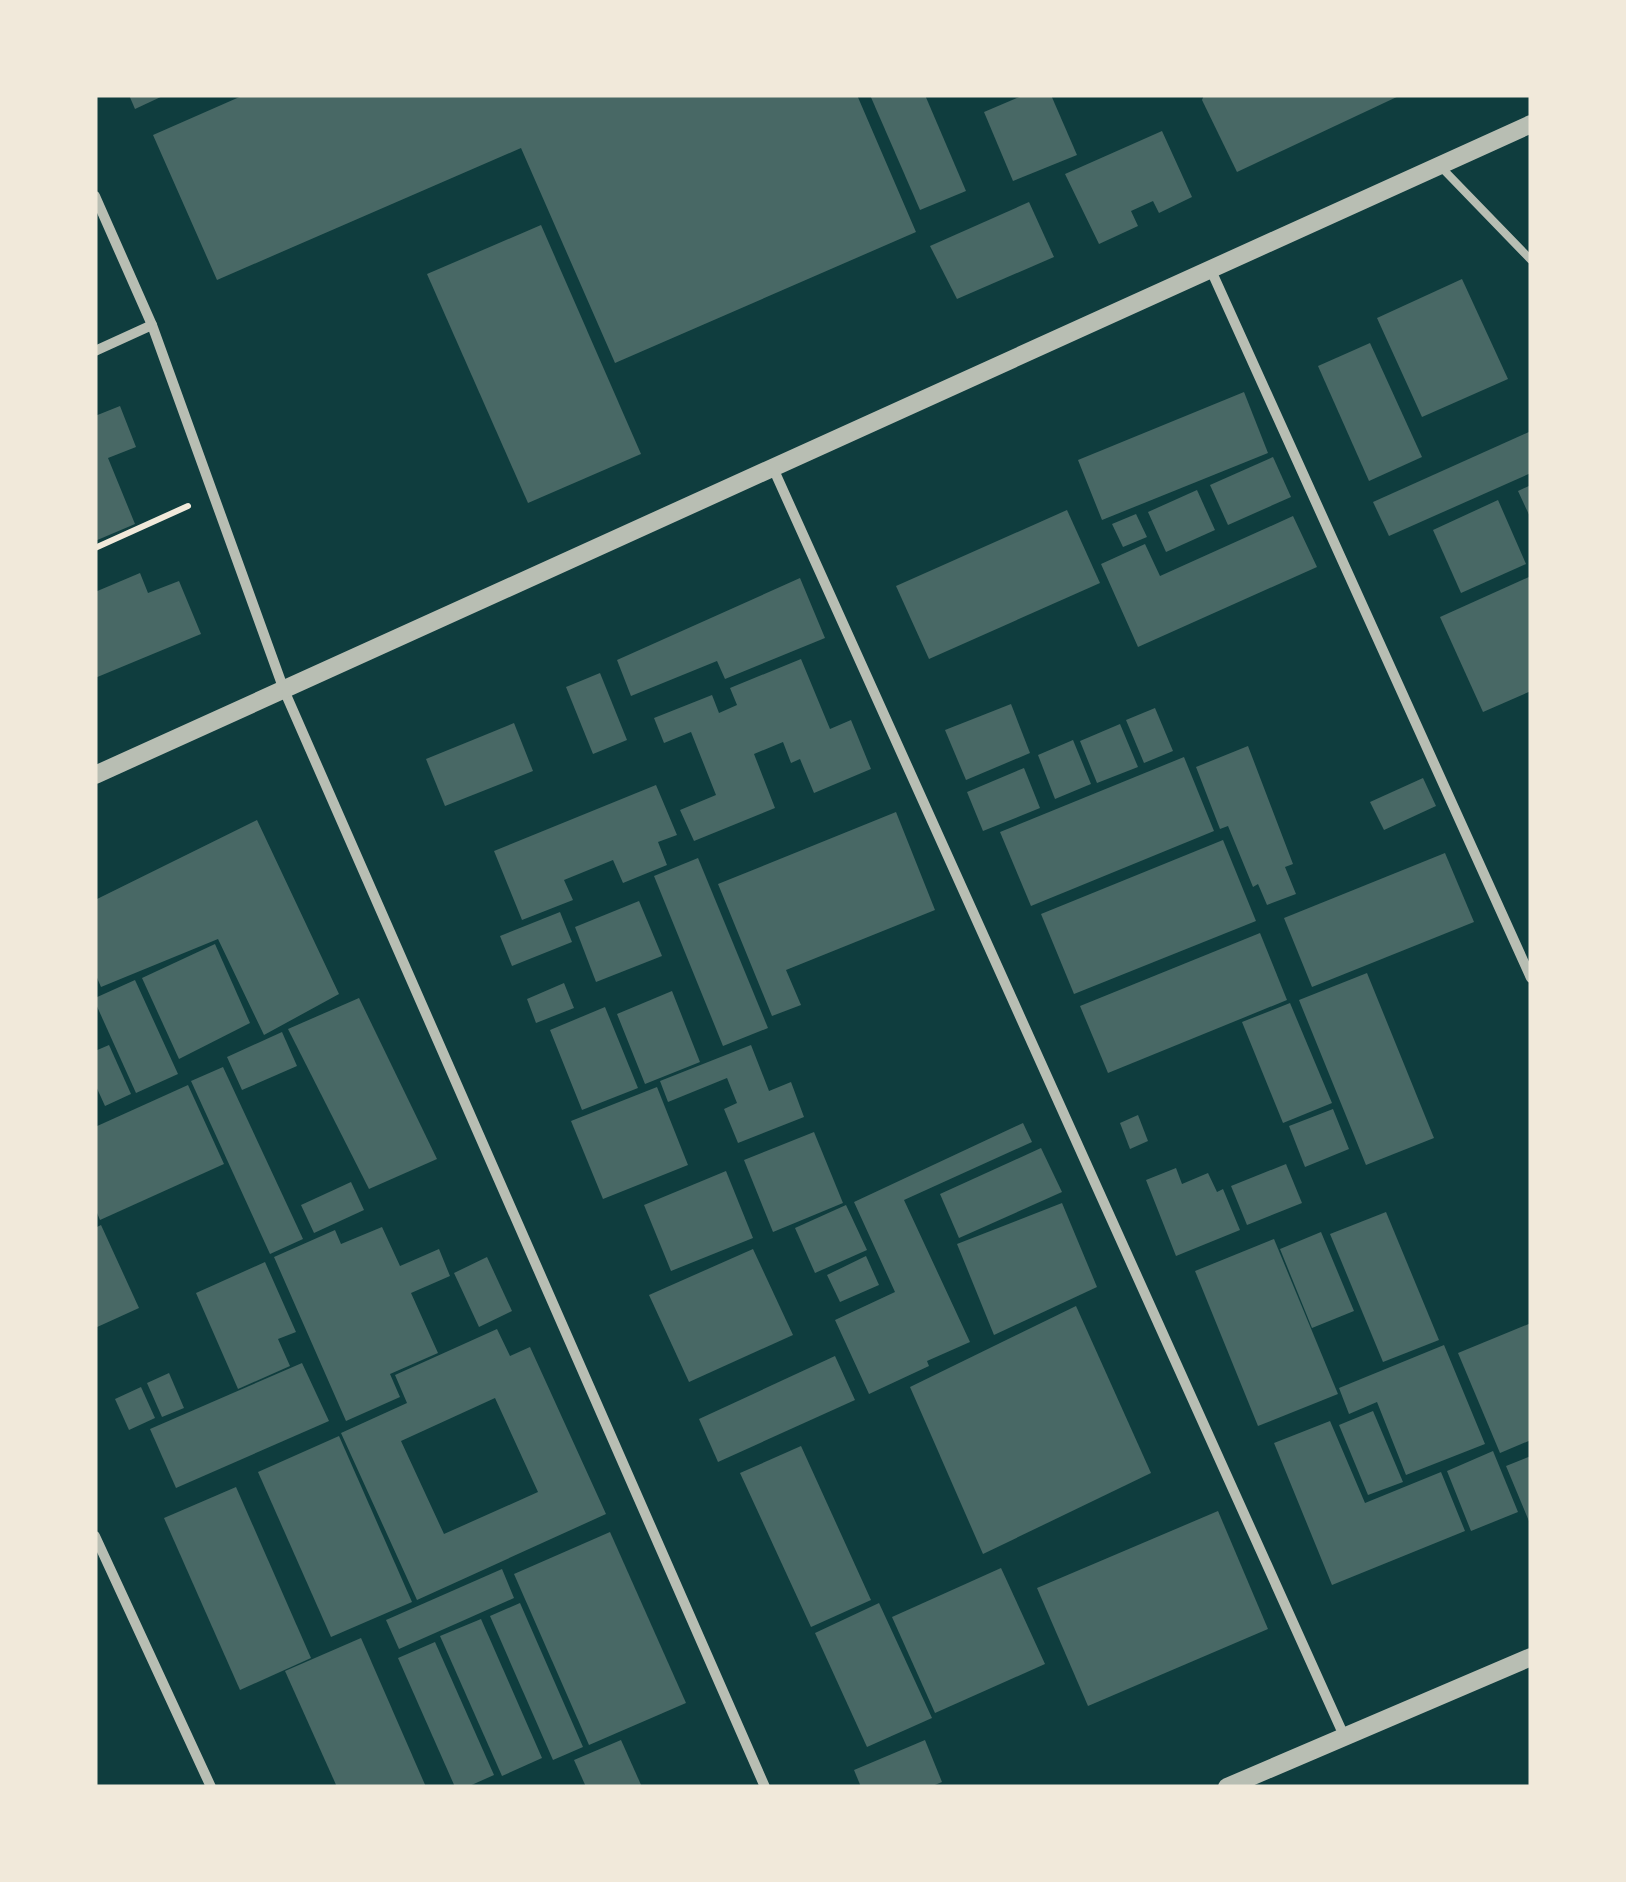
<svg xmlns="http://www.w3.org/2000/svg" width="1626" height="1882" font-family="Arial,sans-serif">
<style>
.building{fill:#486865;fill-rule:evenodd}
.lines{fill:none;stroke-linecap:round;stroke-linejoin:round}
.path{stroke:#f1e9da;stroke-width:6}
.service{stroke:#b8beb3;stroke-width:8}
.minor{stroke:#b8beb3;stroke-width:10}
.tertiary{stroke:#b8beb3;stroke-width:18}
</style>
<rect width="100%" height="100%" fill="#0f3d3e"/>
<g class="building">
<path d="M129,95H165L135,109Z"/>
<path d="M244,95H857L916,232L615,363L521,148L217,280L153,135Z"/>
<path d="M870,95H925L966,191L920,210Z"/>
<path d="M1024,95H1051L1077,155L1013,181L984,112Z"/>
<path d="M1204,95H1401L1237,172L1202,100Z"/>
<path d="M1162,131L1192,197L1159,213L1153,201L1131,211L1138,226L1099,244L1065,174Z"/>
<path d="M1029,202L1054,257L957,299L930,246Z"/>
<path d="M541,225L641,454L528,503L427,274Z"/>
<path d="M1462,279L1508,379L1422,417L1377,318Z"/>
<path d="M1370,343L1422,457L1369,481L1318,366Z"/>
<path d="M1244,392L1268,453L1102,520L1078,460Z"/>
<path d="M120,406L136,447L108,458L135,524L95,541V416Z"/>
<path d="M1531,431V473L1389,536L1373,502Z"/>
<path d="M1273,457L1291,497L1228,525L1210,485Z"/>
<path d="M1531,485V519L1518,491Z"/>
<path d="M1197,490L1215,530L1166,552L1148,512Z"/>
<path d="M1498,500L1526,564L1461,593L1433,530Z"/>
<path d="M1067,510L1100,583L929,659L896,586Z"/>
<path d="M1136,514L1147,537L1123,547L1112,524Z"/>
<path d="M1293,516L1317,567L1138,647L1101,564L1145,544L1160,576Z"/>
<path d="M140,573L148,593L179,581L201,634L95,678V592Z"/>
<path d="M1531,576V691L1483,712L1440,617Z"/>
<path d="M800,578L825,638L725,679L717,661L631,696L617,660Z"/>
<path d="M801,659L830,729L851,720L871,769L814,793L800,759L791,763L783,742L754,754L775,808L694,841L680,810L716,795L691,732L664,743L654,718L712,695L719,713L737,705L730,688Z"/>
<path d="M600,673L627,740L593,754L566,687Z"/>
<path d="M1011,704L1030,753L966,780L945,730Z"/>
<path d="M1155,708L1173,751L1144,763L1126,720Z"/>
<path d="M514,723L533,771L445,806L426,759Z"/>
<path d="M1120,724L1138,767L1097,783L1080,741Z"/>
<path d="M1073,740L1091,784L1055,799L1038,755Z"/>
<path d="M1248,746L1293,864L1285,867L1296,894L1267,905L1258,884L1253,887L1228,826L1220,829L1196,767Z"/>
<path d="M1184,757L1214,831L1031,906L1000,832Z"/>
<path d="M1024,768L1040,808L983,831L967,792Z"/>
<path d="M1423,778L1436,806L1384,830L1370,802Z"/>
<path d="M656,785L677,835L658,842L667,865L623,883L613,860L564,880L573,900L522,920L494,851Z"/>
<path d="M896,812L935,910L786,970L801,1005L772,1016L718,884Z"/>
<path d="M257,820L339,994L264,1035L218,939L101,987L95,973V900Z"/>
<path d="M1223,840L1256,921L1074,994L1041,914Z"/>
<path d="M1445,853L1474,922L1312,987L1284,918Z"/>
<path d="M698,858L768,1028L723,1046L654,876Z"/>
<path d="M639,901L662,956L596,982L575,927Z"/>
<path d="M560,912L572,942L512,966L500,936Z"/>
<path d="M1260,933L1287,1000L1108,1073L1080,1006Z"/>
<path d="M215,944L250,1023L179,1059L142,978Z"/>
<path d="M1367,973L1434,1138L1366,1165L1299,1000Z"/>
<path d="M135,980L178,1074L136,1093L95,1002V998Z"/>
<path d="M564,983L574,1008L536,1023L527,999Z"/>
<path d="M672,991L700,1062L645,1084L617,1014Z"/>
<path d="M359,998L437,1159L369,1189L288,1029Z"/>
<path d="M1290,1003L1332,1103L1283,1123L1242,1022Z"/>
<path d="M605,1007L638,1088L582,1110L550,1030Z"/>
<path d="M282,1032L297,1066L242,1090L227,1057Z"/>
<path d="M109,1045L131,1094L105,1106L95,1084V1051Z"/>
<path d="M751,1045L769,1091L791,1082L804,1117L738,1143L724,1109L737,1103L727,1078L668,1102L660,1081Z"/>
<path d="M223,1067L303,1239L270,1254L191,1081Z"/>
<path d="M188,1085L224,1164L100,1220L95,1208V1127Z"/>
<path d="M657,1087L688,1165L603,1199L571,1121Z"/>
<path d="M1333,1109L1349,1149L1305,1167L1289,1126Z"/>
<path d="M1138,1115L1148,1141L1130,1149L1120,1123Z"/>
<path d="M1023,1123L1032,1142L904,1200L970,1342L927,1361L929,1366L869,1394L835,1320L895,1292L854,1202Z"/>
<path d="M814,1132L843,1203L773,1232L744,1160Z"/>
<path d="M1041,1148L1062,1192L959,1238L940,1194Z"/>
<path d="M1286,1164L1302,1203L1247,1225L1231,1186Z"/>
<path d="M1176,1168L1182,1184L1208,1173L1217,1192L1223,1189L1240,1230L1176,1256L1146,1180Z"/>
<path d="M726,1171L753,1238L671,1271L644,1205Z"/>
<path d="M351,1182L364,1210L314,1233L301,1205Z"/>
<path d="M1062,1203L1097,1287L994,1335L957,1244Z"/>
<path d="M846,1205L867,1250L815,1273L795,1228Z"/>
<path d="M1386,1212L1439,1340L1383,1362L1330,1234Z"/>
<path d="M101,1225L139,1308L95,1328V1228Z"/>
<path d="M382,1227L400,1266L439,1249L450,1276L411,1293L438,1353L390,1374L400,1397L346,1421L274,1257L335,1230L341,1244Z"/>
<path d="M1321,1232L1354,1311L1312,1328L1280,1249Z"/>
<path d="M1274,1239L1338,1394L1258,1426L1195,1271Z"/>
<path d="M753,1249L793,1335L689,1382L649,1295Z"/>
<path d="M866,1256L879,1285L840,1302L827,1275Z"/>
<path d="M487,1257L512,1311L479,1327L454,1273Z"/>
<path d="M265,1262L296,1332L278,1339L290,1366L238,1389L196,1293Z"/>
<path d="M1076,1306L1151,1473L983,1554L910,1387Z"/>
<path d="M1531,1323V1440L1500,1453L1458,1353Z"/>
<path d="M497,1329L510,1356L530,1347L606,1514L417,1600L341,1433L407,1403L395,1375ZM495,1398L538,1492L444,1534L401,1441Z"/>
<path d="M1444,1345L1485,1444L1406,1475L1377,1402L1349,1414L1339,1388Z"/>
<path d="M835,1356L855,1400L718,1462L699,1419Z"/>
<path d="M302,1363L329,1421L176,1488L150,1429Z"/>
<path d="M169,1373L184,1408L162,1417L147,1383Z"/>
<path d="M141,1387L155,1418L129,1430L115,1399Z"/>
<path d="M1373,1411L1403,1482L1368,1495L1339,1425Z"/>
<path d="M1330,1421L1365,1503L1441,1472L1465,1531L1332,1585L1274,1443Z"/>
<path d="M339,1436L412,1602L331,1637L258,1472Z"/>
<path d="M801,1446L871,1600L811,1627L740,1473Z"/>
<path d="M1493,1451L1518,1512L1471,1531L1447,1471Z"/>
<path d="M1531,1456V1526L1506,1466Z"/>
<path d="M236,1487L311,1658L240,1690L164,1518Z"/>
<path d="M1218,1511L1268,1629L1088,1706L1037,1588Z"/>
<path d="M610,1532L686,1703L589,1745L514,1574Z"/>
<path d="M1001,1568L1045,1664L935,1713L892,1617Z"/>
<path d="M502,1569L514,1598L399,1649L386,1620Z"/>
<path d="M520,1603L583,1747L553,1760L490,1616Z"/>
<path d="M879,1603L932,1718L867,1747L815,1633Z"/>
<path d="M481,1619L542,1758L502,1776L440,1636Z"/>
<path d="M361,1638L426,1787H337L285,1671Z"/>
<path d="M435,1642L494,1775L467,1787H455L398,1658Z"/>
<path d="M621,1740L642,1787H586L574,1760Z"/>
<path d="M925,1740L942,1782L930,1787H861L854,1770Z"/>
</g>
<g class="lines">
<path class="path" d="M95,548L188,506"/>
<path class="service" d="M1439,165L1531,260"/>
<g class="minor">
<path d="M95,196L152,325L284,690L765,1787"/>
<path d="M1210,268L1531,978"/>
<path d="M95,351L152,325"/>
<path d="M773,468L1345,1738"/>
<path d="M95,1536L211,1787"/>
</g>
<g class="tertiary">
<path d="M95,775L1531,124"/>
<path d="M1227,1787L1531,1657"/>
</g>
</g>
<rect width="1626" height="1882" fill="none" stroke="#f1e9da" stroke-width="195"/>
</svg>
